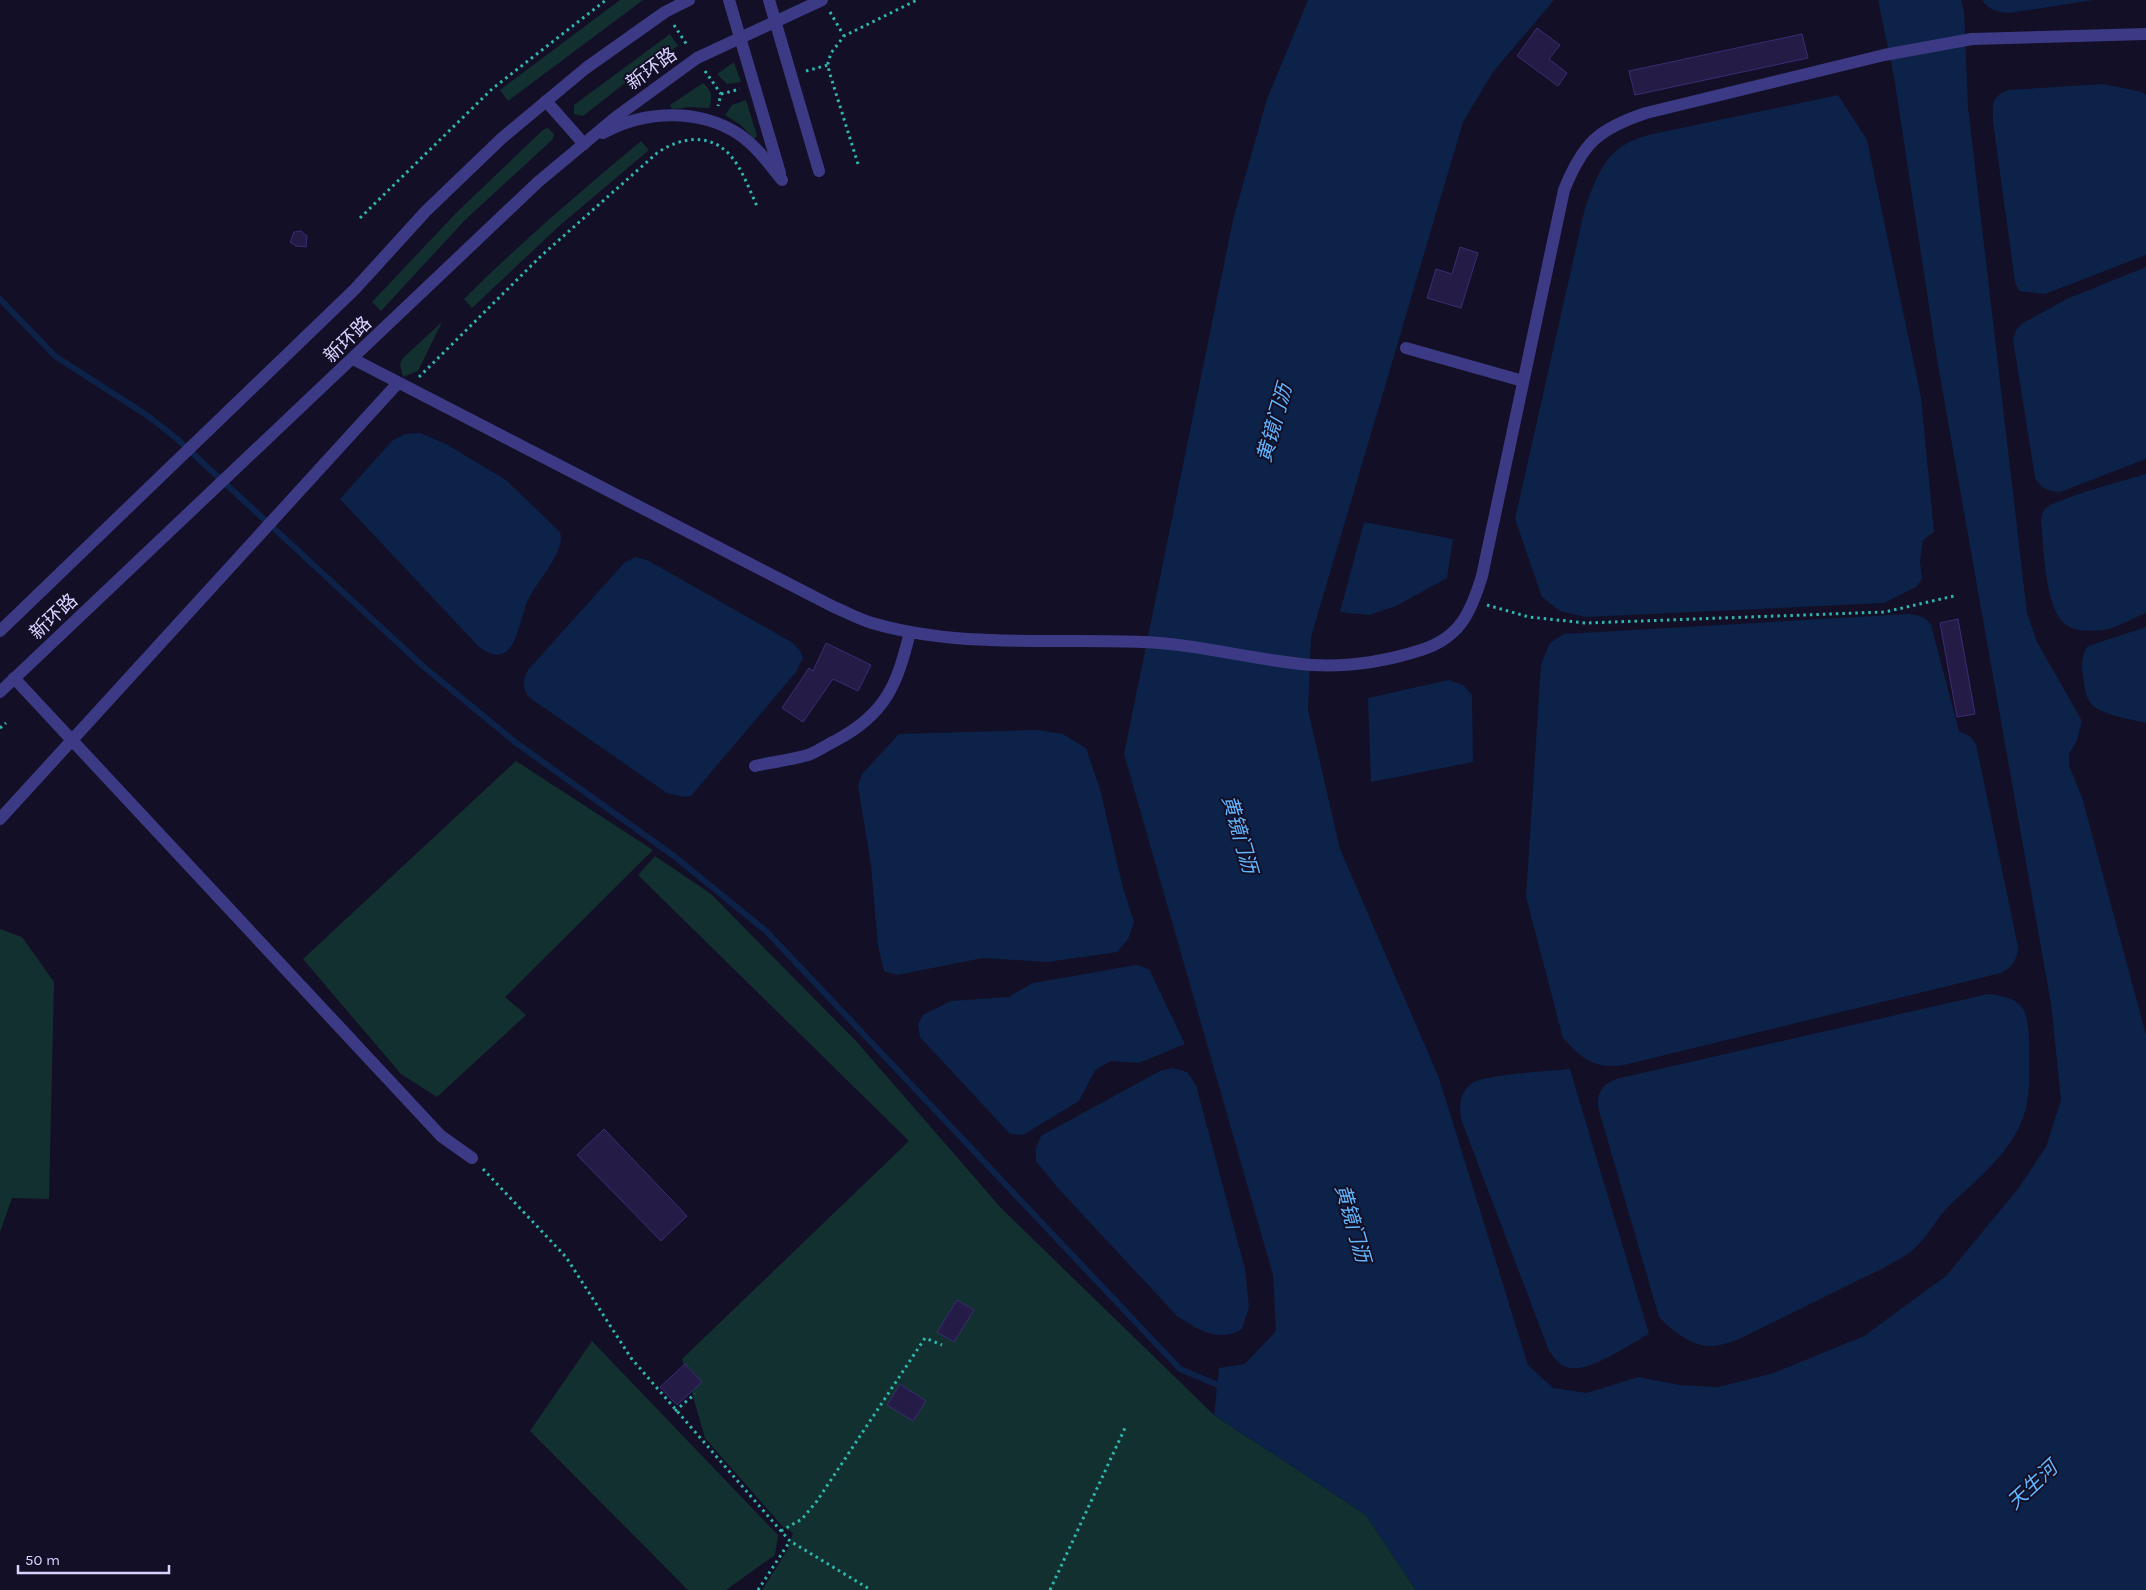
<svg xmlns="http://www.w3.org/2000/svg" width="2146" height="1590" font-family="Karla,'Noto Sans SC',sans-serif">
<style>
.green{fill:#12302f}
.water{fill:#0c2248}
.lines{fill:none;stroke-linecap:round;stroke-linejoin:round}
.stream{stroke:#0c2248;stroke-width:6}
.building{fill:#241b47;stroke:#3b2d73}
.path{stroke:#2fb8b0;stroke-width:3;stroke-dasharray:2.5 4;stroke-linecap:butt}
.minor{stroke:#3d3a85;stroke-width:12}
.tertiary{stroke:#3d3a85;stroke-width:12}
.labels{text-anchor:middle;stroke-width:4;stroke-linejoin:round;paint-order:stroke}
.street-label{font-size:19px;fill:#d9d4ff;stroke:#130f26}
.water-label{font-size:20px;font-style:italic;fill:#62b6ff;stroke:#130f26}
</style>
<rect width="100%" height="100%" fill="#130f26"/>
<g class="green">
<path d="M620,0H643L508,101L500,90Z"/>
<path d="M670,34L678,46L629,80L583,116L574,114V105Z"/>
<path d="M734,62L741,82L727,84L717,74Z"/>
<path d="M703,83C712,90 713,98 709,108L690,107L672,109L670,105Z"/>
<path d="M746,100L757,136L754,139L741,125L725,115L732,105Z"/>
<path d="M548,128L554,134L553,139L465,220L381,311L372,302L457,212L544,129Z"/>
<path d="M641,141L649,150L558,227L472,308L464,299C520,243 580,192 641,141Z"/>
<path d="M442,322L418,371L403,377L400,365L402,359Z"/>
<path d="M516,761L653,850L505,997L526,1015L437,1097L401,1074L303,959Z"/>
<path d="M655,856L711,894L856,1041L1002,1209L1214,1415L1366,1515L1416,1590H762L788,1549L793,1533L783,1527L705,1438L682,1359L909,1141L638,875Z"/>
<path d="M0,929L22,937L54,982L49,1199L12,1198L0,1232Z"/>
<path d="M592,1341L778,1535L775,1555L726,1590H688L530,1431Z"/>
</g>
<g class="water">
<path d="M1308,0H1554L1493,72L1463,122L1311,637L1308,710L1340,849L1439,1078L1528,1365L1553,1388L1587,1393L1638,1377L1679,1385L1718,1387L1774,1373L1864,1336L1946,1276L2018,1189L2046,1147L2061,1100L2051,1004L1938,365L1894,77L1878,0H1961L1964,12L1968,107L2027,613L2037,642L2082,721L2077,740L2069,754V765L2082,797L2146,1035V1590H1416L1366,1515L1214,1415L1219,1368L1245,1364L1276,1331L1273,1275L1124,754L1233,220L1267,99Z"/>
<path d="M1982,0H2094L2009,13C1997,12 1989,10 1982,0Z"/>
<path d="M2103,84L2142,92L2146,95V255L2045,294L2019,291L2015,282L1993,122C1993,104 1990,97 2009,90Z"/>
<path d="M1838,95L1867,140L1921,397L1934,532L1923,540L1920,561L1922,579L1916,587L1884,603L1586,617L1560,611L1542,597L1515,519L1585,208C1594,184 1602,157 1626,144C1632,140 1641,138 1648,135Z"/>
<path d="M2146,267V459L2060,492C2047,491 2041,489 2035,477L2013,340L2016,330L2023,323L2069,298Z"/>
<path d="M420,433L446,444L506,480L560,532C566,551 539,579 530,596C517,619 518,675 479,647L340,499L392,441L405,434Z"/>
<path d="M2146,474V613C2133,618 2117,628 2103,630C2093,631 2077,632 2068,626C2044,612 2044,546 2041,520C2041,517 2042,512 2045,509C2057,498 2126,480 2146,474Z"/>
<path d="M1364,522L1453,539L1447,578L1396,606L1369,615L1340,612Z"/>
<path d="M636,557L649,561L793,643L800,651L803,658L796,672L691,796L683,797L667,793L530,698C522,688 522,681 528,670L625,562Z"/>
<path d="M1908,614C1919,615 1925,616 1931,625L1959,731L1971,737L1976,744L2018,947C2017,960 2013,967 2001,973L1624,1065C1594,1069 1582,1059 1563,1038L1526,897L1541,664L1550,643L1564,634Z"/>
<path d="M2146,627V723C2131,719 2097,715 2089,701C2085,695 2084,683 2083,675C2081,665 2082,653 2088,646Z"/>
<path d="M1448,680L1463,685L1472,695L1473,762L1371,782L1368,698Z"/>
<path d="M1037,730L1063,734L1086,748L1100,789L1123,888L1134,922L1128,939L1117,952L1047,962L983,958L897,975L884,971L878,946L871,865L858,786L862,774L899,734Z"/>
<path d="M1136,965L1149,969L1185,1044L1139,1063L1111,1061L1095,1070L1079,1101L1023,1135L1010,1134L920,1037L918,1024L923,1015L951,1001L1008,997L1033,983Z"/>
<path d="M1988,994C2025,998 2028,1009 2029,1043C2029,1061 2030,1078 2028,1096C2023,1143 1983,1174 1951,1204C1937,1217 1929,1235 1915,1248C1901,1261 1870,1274 1853,1283C1814,1302 1776,1321 1737,1340C1730,1342 1722,1345 1714,1346C1694,1348 1672,1331 1659,1317L1598,1107C1597,1092 1602,1085 1616,1079Z"/>
<path d="M1173,1068L1187,1072L1196,1085L1245,1269L1249,1307L1242,1329C1217,1343 1200,1330 1178,1317L1057,1187L1036,1161V1148L1041,1136L1160,1071Z"/>
<path d="M1570,1069L1649,1334C1630,1344 1587,1375 1566,1367C1558,1364 1554,1357 1549,1351L1461,1119C1459,1106 1459,1094 1471,1084C1482,1074 1552,1071 1570,1069Z"/>
</g>
<g class="lines">
<path class="stream" d="M0,299L55,356L148,416L176,438L424,667L515,742L674,856L766,931L1180,1369L1225,1388"/>
</g>
<g class="building">
<path d="M1537,28L1560,45L1549,59L1567,73L1558,86L1517,56Z"/>
<path d="M1802,34L1808,58L1635,95L1629,71Z"/>
<path d="M301,231L307,236L306,247L296,246L290,242L294,232Z"/>
<path d="M1460,247L1478,253L1461,308L1427,298L1436,269L1452,274Z"/>
<path d="M1958,619L1975,714L1957,717L1940,623Z"/>
<path d="M826,643L871,665L858,691L833,679L803,722L782,708L809,668L813,671Z"/>
<path d="M604,1129L687,1216L661,1241L577,1155Z"/>
<path d="M957,1300L974,1310L954,1342L937,1332Z"/>
<path d="M685,1364L702,1382L677,1405L660,1387Z"/>
<path d="M900,1384L926,1401L913,1421L887,1405Z"/>
</g>
<g class="lines">
<g class="path">
<path d="M830,12L844,36"/>
<path d="M674,25L687,45"/>
<path d="M705,71L721,94L718,106"/>
<path d="M806,71L828,65"/>
<path d="M721,94L740,89"/>
<path d="M858,164L829,71L828,63L831,53L844,36L917,0"/>
<path d="M360,218L492,89L606,0"/>
<path d="M419,377L541,256L657,153C679,138 708,132 729,154C742,168 749,189 757,206"/>
<path d="M1487,605L1529,617L1586,623L1885,612L1954,596"/>
<path d="M0,728L6,723"/>
<path d="M483,1169L566,1257L631,1358L781,1531L790,1541L871,1590"/>
<path d="M675,1411L695,1394"/>
<path d="M781,1531L802,1519L817,1501L925,1338L942,1345"/>
<path d="M758,1590L790,1541"/>
<path d="M1050,1590L1125,1428"/>
</g>
<g class="minor">
<path d="M1406,348L1523,381"/>
<path d="M14,678L441,1136L472,1158"/>
<path d="M755,766C772,762 791,760 808,755C817,752 826,745 835,741C886,714 897,685 910,632"/>
<path d="M0,819L398,383"/>
</g>
<g class="tertiary">
<path d="M729,0L780,173"/>
<path d="M769,0L819,171"/>
<path d="M546,101L584,144"/>
<path d="M603,133C645,110 700,108 740,135C757,147 769,164 782,180"/>
<path d="M353,359L834,607C846,612 859,619 872,623C961,649 1053,638 1143,642C1200,644 1256,661 1312,665C1348,667 1387,661 1421,650C1460,638 1471,612 1482,576L1564,190C1583,143 1598,129 1646,113L1884,55L1972,39L2146,34"/>
<path d="M0,631L355,289L426,211L502,138L586,68L665,12L689,0"/>
<path d="M0,692L538,182L616,117L697,58L822,0"/>
</g>
</g>
<g class="labels">
<g class="street-label">
<text transform="translate(651 68) rotate(-36)" y="7">新环路</text>
<text transform="translate(347 339) rotate(-44)" y="7">新环路</text>
<text transform="translate(53 616) rotate(-43)" y="7">新环路</text>
</g>
<g class="water-label">
<text transform="translate(1274 423) rotate(-74)" y="7">黄镜门沥</text>
<text transform="translate(1240 834) rotate(74)" y="7">黄镜门沥</text>
<text transform="translate(1353 1223) rotate(74)" y="7">黄镜门沥</text>
<text transform="translate(2032 1485) rotate(-43)" y="7">天生河</text>
</g>
</g>
<path d="M18 1565v8h151v-8" fill="none" stroke="#d9d4ff" stroke-width="2.5"/>
<text x="25" y="1565" font-size="15" fill="#d9d4ff" stroke="#130f26" stroke-width="4" paint-order="stroke">50 m</text>
</svg>
